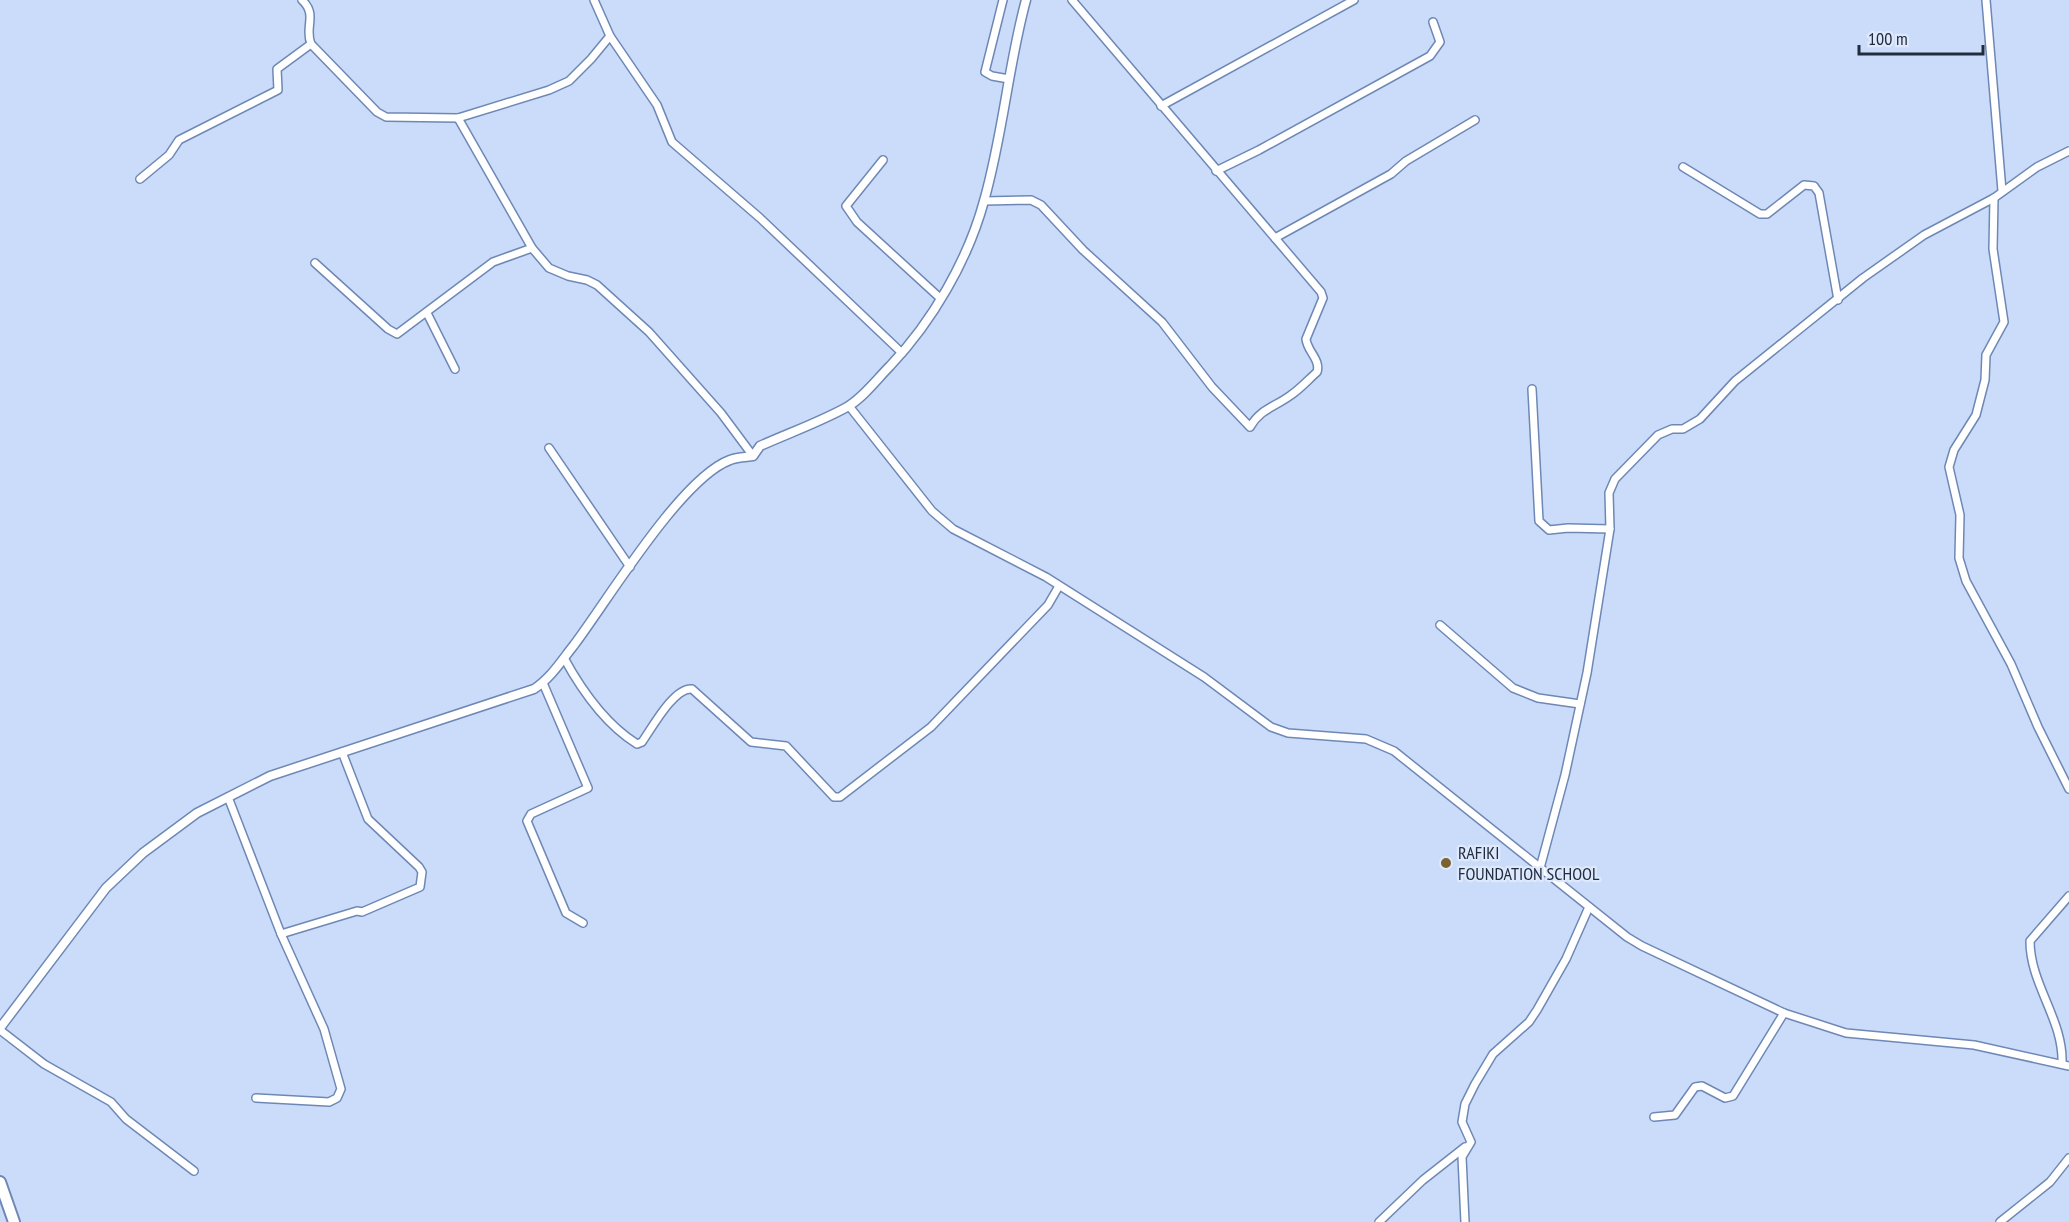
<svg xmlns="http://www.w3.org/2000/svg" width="2069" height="1222" font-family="'PT Sans Narrow',sans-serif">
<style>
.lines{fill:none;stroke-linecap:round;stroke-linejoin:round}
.minor-casing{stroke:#6e88b5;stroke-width:10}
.tertiary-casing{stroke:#6e88b5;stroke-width:11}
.primary-casing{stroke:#6e88b5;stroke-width:14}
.minor{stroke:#fff;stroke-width:7}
.tertiary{stroke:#fff;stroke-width:8}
.primary{stroke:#fff;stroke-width:10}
.poi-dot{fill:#7b6233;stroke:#dee9fd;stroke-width:2}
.labels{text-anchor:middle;stroke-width:4.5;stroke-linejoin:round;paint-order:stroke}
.poi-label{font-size:18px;fill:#212c3e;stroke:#dee9fd;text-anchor:start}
</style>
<rect width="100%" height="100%" fill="#cbdcfa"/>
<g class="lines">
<g class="minor-casing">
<g id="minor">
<path d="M302,0C318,15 304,27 311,44L377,112L386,117L458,118L549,90L569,81L591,59L610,36L594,0"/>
<path d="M1003,0L985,72L992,76L1009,79"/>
<path d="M1986,0L2002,191"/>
<path d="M610,36L657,105L672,142L760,218L902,353"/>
<path d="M1161,106L1354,0"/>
<path d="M458,118L532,248L549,268L568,276L587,280L597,285L649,332L721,413L753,456"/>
<path d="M883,160L846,206L857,222L940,298"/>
<path d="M1683,167L1760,214H1767L1804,185L1814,186L1819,193L1838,300"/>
<path d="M1216,171L1259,150L1430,56L1440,42L1433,22"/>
<path d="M140,179L169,155L179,140L278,90L277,69L311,44"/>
<path d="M1994,198L1993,249L2004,322L1986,355L1985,380L1976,415L1954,450L1949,467L1960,515L1959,558L1966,581L2011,664L2038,727L2069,789"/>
<path d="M984,201L1031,200L1041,205L1083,250L1162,322L1212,387L1250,427C1260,409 1275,407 1291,395C1300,389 1308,380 1317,372C1321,360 1307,351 1306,339L1323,298L1321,292L1072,0"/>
<path d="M1275,238L1391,174L1406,161L1475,120"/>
<path d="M315,263L388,329L397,334L493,262L532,248"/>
<path d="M427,313L455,369"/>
<path d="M1532,389L1539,521L1549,530L1568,528L1610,529"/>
<path d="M849,406L932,511L953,529L1046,577L1204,677L1271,727L1288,733L1366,739L1394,751L1627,937L1642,946L1784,1013L1846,1033L1974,1045L2069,1066"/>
<path d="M549,448L630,567"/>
<path d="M1440,625L1513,688L1538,698L1580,704"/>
<path d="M564,658C582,691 605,724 637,744L642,742C652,728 674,687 692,689L751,742L786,746L834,797H840L931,727L1048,605L1059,586"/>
<path d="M543,683L588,788L531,814L527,821L566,913L583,923"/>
<path d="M228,797L281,934L324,1029L341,1089L337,1098L329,1102L256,1098"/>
<path d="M1540,868L1565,775L1587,673L1610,529L1609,493L1615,479L1658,435L1672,429H1683L1700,419L1735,381L1863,278L1924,235L1994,198L2037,167L2069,151"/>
<path d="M281,934L357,911L362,912L420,887L422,872L419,867L368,819L342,752"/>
<path d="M0,1030L44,1064L111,1102L126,1119L194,1171"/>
<path d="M2062,1064C2064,1020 2030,985 2030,941L2069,896"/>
<path d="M1654,1117L1675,1115L1695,1087L1702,1086L1725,1098L1733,1096L1784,1013"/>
<path d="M1379,1222L1423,1180L1465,1147"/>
<path d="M1465,1222L1462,1157L1471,1142L1462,1122L1465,1104L1475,1084L1493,1054L1529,1022L1537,1010L1566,959L1589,907"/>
<path d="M2000,1222L2050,1182L2069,1158"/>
</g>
</g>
<g class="tertiary-casing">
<path id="tertiary" d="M0,1028L106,888L143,853L197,813L270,776L534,689C551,678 562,660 574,645C608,600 681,478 730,460C737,457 746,457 753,456L760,446C789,433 820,422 847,407C863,398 877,379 890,366C932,322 968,260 984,201C1003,135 1008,66 1026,0"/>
</g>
<g class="primary-casing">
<path id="primary" d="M0,1182L14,1222"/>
</g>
<use href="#minor" class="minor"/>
<use href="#tertiary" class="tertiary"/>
<use href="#primary" class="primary"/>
</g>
<circle class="poi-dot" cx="1446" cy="863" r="6"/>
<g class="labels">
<g class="poi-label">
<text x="1458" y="859">RAFIKI<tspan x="1458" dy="21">FOUNDATION SCHOOL</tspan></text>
</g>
</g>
<path d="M1859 45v9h124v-9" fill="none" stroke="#212c3e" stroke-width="3"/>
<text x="1868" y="45" font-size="18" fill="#212c3e" stroke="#dee9fd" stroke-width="4.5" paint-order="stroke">100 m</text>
</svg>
